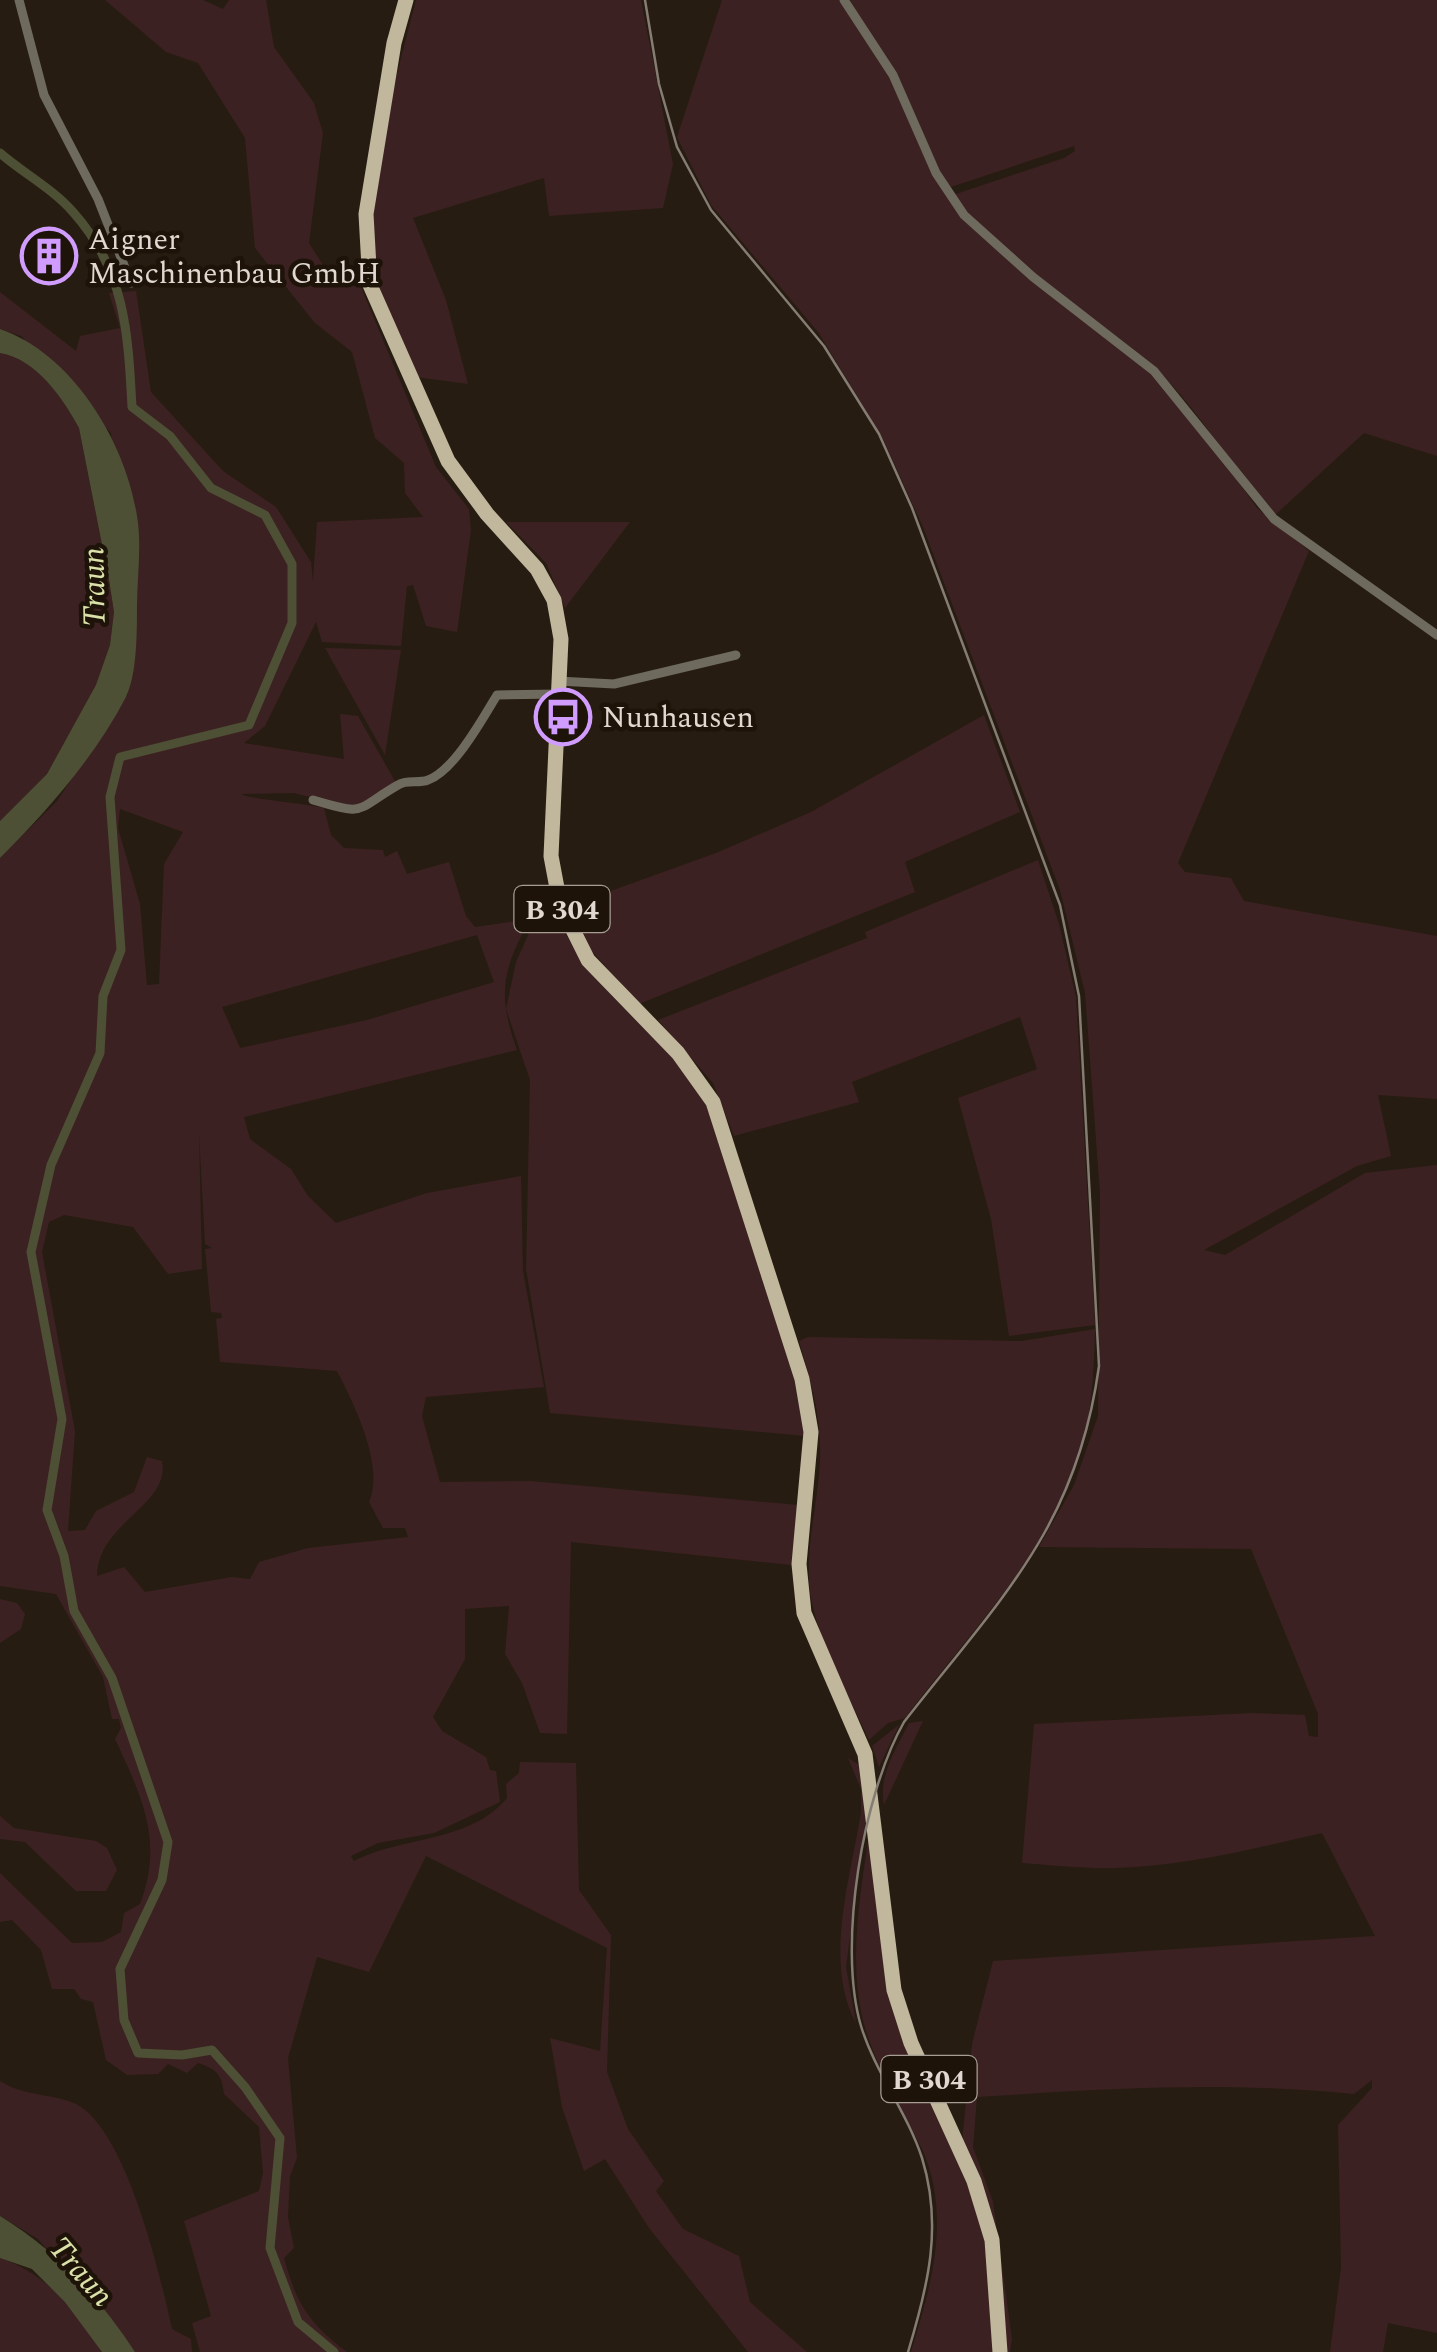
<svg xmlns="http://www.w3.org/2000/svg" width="1437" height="2352" font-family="Spectral,serif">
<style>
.green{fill:#3c2122;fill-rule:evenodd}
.water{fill:#4d5034}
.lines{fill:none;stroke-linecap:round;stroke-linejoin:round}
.canal{stroke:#4d5034;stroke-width:9}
.minor{stroke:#6e6a5e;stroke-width:9}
.primary{stroke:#c0b79d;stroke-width:15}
.rail{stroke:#857c73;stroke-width:2.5}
.labels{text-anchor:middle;stroke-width:9;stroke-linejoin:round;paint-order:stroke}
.shield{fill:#1d1308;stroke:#a69d95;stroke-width:2.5}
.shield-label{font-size:28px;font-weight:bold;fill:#e0d8d1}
.poi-label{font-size:30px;fill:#e0d8d1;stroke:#1d1308;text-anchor:start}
.water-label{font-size:32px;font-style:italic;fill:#dae1a9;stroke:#1d1308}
</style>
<rect width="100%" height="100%" fill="#271c11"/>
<g class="green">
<path d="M105,0H203L223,9L229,0H266L274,47L314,103L323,133L309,243L331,278L358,280L436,467L469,509L471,530L457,632L426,626L413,585L407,586L401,646L322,642L316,622L265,726L244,743L344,759L340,714L358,716L396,783L357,809L294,793L241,794C248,799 308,804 324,808L331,835L344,848L383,850L385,857L397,851L407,874L449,862L466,916L475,927L530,919C502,971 497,994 517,1050L244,1117L250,1139L291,1169L308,1196L336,1223L427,1193L521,1176L523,1271L544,1387L426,1397L422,1416L440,1482L530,1481L798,1505L791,1565L571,1542L567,1734L540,1733L522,1683L505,1654L509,1606L465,1609V1659L433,1717L442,1731L486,1757L490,1770L496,1771L500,1802L434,1833L378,1843L351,1856L354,1861C402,1836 470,1843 507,1798L506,1784L519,1773L520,1762L576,1763L579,1890L611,1935L607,2072L628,2129L664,2181L656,2191L683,2229L739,2256L750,2302L807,2352H748L649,2228L605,2159L584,2171L562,2107L550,2038L600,2051L607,1948L426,1856L369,1972L317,1957L288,2058L297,2158L290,2176L288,2217L294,2248L284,2258C297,2305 308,2322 347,2352H200L192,2323L211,2316L184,2221L259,2191L263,2173L259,2127L224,2094C222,2075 217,2069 198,2063L187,2073L168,2064L158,2074L127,2075L106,2060L93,2002L81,1999L74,1989H52L41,1950L12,1920L0,1922V1873L72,1943L102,1942L121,1932L124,1913L140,1904C164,1841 142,1797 115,1739L121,1728L119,1719H112L103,1677L56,1594L0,1586V858L57,801L128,694L111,433L21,336L0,329V292L76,351L80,336L120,328L109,293L136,291L151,392L223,471L276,507L311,562L313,581L317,522L423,517L405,493L404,463L375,438L352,352L315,323L255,248L245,138L198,63L166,52ZM120,809L183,832L164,864L159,984L147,985L140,904L118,828ZM477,935L494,982L367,1020L240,1048L222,1007ZM199,1133L205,1244L212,1248L205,1249L211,1312L221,1313L222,1318L216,1319L220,1362L337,1371C354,1404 385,1466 369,1502L383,1528H405L408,1537L308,1548L259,1562L250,1579L232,1577L145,1592L124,1567L97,1576C98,1522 171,1505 162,1461L147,1457L134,1492L96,1511L85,1530L68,1531L75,1431L42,1252L49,1222L64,1215L133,1227L168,1274L202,1269Z"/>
<path d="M416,0H641L673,164L663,208L549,216L544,178L413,218L446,300L468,384L416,377C401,342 382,306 375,268C361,197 398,72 416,0Z"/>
<path d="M722,0H842L887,71L929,168L958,213L1155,377L1197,423L1257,508L1309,551L1178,863L1185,872L1231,878L1244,901L1437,936V1099L1378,1095L1391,1156L1357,1166L1204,1250L1225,1255L1365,1173L1437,1165V2333L1388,2323L1383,2352H1330L1341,2268L1338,2125L1372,2088V2080L1354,2094C1228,2081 1103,2089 977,2097L973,2147L993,2202L1012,2339L1010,2352H1005L1002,2292L962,2141L972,2044L993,1961L1375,1936L1322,1833C1253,1849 1186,1866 1115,1868C1084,1869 1052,1865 1022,1863L1034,1724L1252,1713L1305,1715L1309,1736L1318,1737V1714L1251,1549L1039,1547L1074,1485L1098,1416L1100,1193L1085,993L1060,890L923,527L882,437L818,332L711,205L677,137Z"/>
<path d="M849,0H1437V456L1364,433L1274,516C1232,470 1203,414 1158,371C1094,310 1003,269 953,195L1064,158L1075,151L1074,146L951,187L941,174L900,81Z"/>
<path d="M0,353C36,359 63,398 79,428L109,580L114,612L110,645L97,685L47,774L0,821Z"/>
<path d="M506,522H630L565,608L546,563Z"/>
<path d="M325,648L401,650L385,755Z"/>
<path d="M984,715L1020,812L905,862L915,892L639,1004L590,949L572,905L716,853L811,812Z"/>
<path d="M1038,860L1059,924L1076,997L1095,1325L1009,1336L991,1219L958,1098L1037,1069L1020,1017L852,1082L859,1102L734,1136L713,1083L658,1020L867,938L865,932Z"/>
<path d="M551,918L558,919C592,991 652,1028 701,1089L787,1342L806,1436L550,1413L526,1269L530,1080L506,1009L516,962L534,922Z"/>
<path d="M1095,1329C1094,1372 1092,1416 1079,1458C1047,1555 966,1637 905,1718L888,1723L869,1740C848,1693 817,1642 810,1591C805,1547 818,1504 820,1461C822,1418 811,1382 799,1341L808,1337L1022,1341Z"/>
<path d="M0,1599L17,1603L25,1614L21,1629L0,1643Z"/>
<path d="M923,1721L884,1805C878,1776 896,1749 909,1723Z"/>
<path d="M900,1724V1723L879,1767L872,1746Z"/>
<path d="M848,1758L861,1766L867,1809L846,1967L856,2023C823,1963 851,1876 861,1812V1789Z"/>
<path d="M0,1816L14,1828L96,1841L107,1848L117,1870L106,1891H76L25,1842L0,1839Z"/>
<path d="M870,1825L887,1992L967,2183L985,2241L994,2352H911C931,2287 952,2216 922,2149C901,2106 873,2063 862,2016C848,1952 862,1888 870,1825Z"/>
<path d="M0,2081C26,2098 60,2093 81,2107C128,2139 160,2274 172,2329L191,2339L192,2352H135L38,2239L0,2216Z"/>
<path d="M0,2258C44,2273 80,2310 102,2352H0Z"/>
</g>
<g class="water">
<path d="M0,329C73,354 126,443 137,516C142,545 137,578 137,607C137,633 137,674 126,697C94,758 48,810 0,858V821L47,774L96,685L110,645L114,612L109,580L79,428C63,398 36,359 0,353Z"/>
<path d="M0,2216C56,2250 99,2297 135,2352H102L65,2302L32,2269L0,2258Z"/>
</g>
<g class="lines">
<path class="canal" d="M0,153C23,173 53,189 73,212C125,270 128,332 132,407L170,436L211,488L265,515L292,564V623L249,725L120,757L110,797L121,950L103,996L100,1053L51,1165L31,1252L62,1419L47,1510L64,1556L74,1611L112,1678L168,1842L162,1880L120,1969L124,2020L138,2053L182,2055L212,2050L245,2087L280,2138L270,2248L298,2322L334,2352"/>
<g class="minor">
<path d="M19,0L44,95L98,199L131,283"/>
<path d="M844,0L893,75L936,173L964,215L1033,277L1154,371L1274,519L1437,635"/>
<path d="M558,681L614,684L736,655"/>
<path d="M313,800C368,816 353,811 398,785C407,779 418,784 428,780C454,771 483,718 497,695L558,694"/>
</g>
<path class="primary" d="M406,0L394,43L366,214L370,285L448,461L487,514L537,569L554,600L561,639L551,856L560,904L588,960L678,1053L713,1102L802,1379L811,1432L799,1564L804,1613L865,1754L894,1990L911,2043L974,2181L992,2240L1000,2352"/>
<path class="rail" d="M645,0L659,84L677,147L711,210L824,346L879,434L912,508L1060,905L1079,996L1099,1366C1077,1527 1000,1599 904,1722C863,1794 837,1945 861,2026C875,2072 907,2112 922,2158C943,2226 928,2286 908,2352"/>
</g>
<defs>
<g id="building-ring" transform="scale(2.875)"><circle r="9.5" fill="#1d1308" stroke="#d09dfe" stroke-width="1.5"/><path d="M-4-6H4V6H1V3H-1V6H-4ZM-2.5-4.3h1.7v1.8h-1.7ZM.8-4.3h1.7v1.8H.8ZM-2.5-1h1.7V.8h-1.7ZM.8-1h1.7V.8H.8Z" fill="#d09dfe"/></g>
<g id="bus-ring" transform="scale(2.875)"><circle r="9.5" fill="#1d1308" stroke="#d09dfe" stroke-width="1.5"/><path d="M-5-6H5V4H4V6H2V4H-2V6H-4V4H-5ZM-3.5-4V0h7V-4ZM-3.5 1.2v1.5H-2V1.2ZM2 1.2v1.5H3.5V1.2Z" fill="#d09dfe"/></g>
</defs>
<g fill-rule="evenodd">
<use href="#building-ring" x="49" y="256"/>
<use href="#bus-ring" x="563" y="717"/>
</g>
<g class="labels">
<g class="shield">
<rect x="514.5" y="886" width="95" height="46" rx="8"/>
<rect x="881.5" y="2056" width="95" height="46" rx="8"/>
</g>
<g class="shield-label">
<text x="562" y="919">B 304</text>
<text x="929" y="2089">B 304</text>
</g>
<g class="poi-label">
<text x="88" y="249">Aigner<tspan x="88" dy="34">Maschinenbau GmbH</tspan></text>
<text x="602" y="727">Nunhausen</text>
</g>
<g class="water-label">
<text transform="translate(93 587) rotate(-91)" y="11">Traun</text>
<text transform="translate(82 2271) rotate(49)" y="11">Traun</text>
</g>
</g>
</svg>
